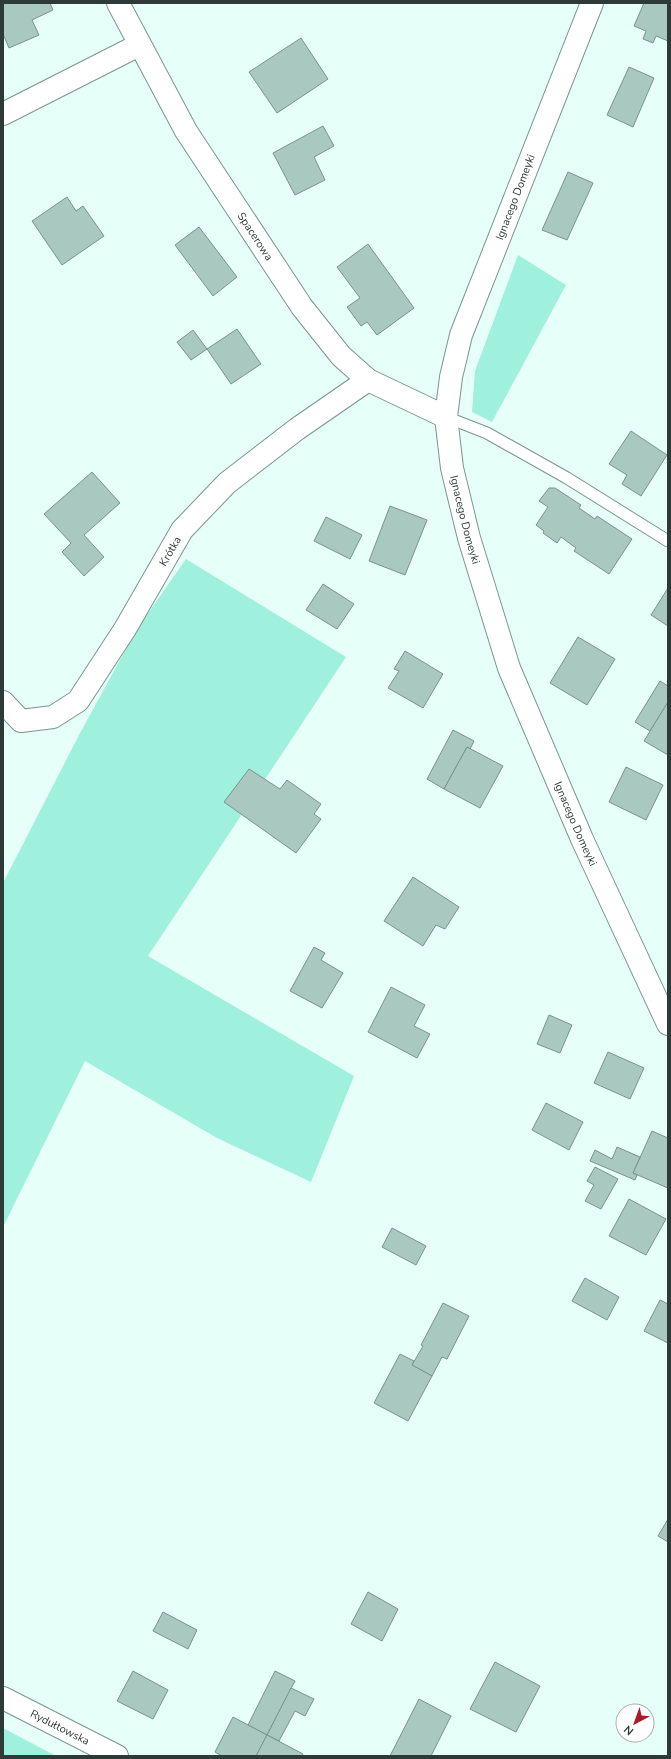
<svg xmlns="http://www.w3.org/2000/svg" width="671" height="1759" font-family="'Nunito Sans',sans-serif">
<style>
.grass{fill:#9ff1dd}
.building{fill:#a9c8bf;stroke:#77948d}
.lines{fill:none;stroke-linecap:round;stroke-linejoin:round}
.lane-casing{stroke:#79968f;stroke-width:13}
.street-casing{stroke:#79968f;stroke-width:24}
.secondary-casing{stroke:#79968f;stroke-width:24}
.lane{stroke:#fff;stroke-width:11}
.street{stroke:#fff;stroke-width:22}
.secondary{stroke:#fff;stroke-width:22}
.labels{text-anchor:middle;stroke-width:3;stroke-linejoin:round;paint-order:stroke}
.street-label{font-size:11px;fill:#2e3a37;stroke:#fff}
</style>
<rect width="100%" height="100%" fill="#e6fff8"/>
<g class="grass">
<path d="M518,255L566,285L492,422L472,412L475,371Z"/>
<path d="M186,559L346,657L148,956L354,1076L311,1182L217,1138L85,1061L3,1227V883L80,733L137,629Z"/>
<path d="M3,1728L56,1756H3Z"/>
</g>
<g class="building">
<path d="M3,3H50L53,10L32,20L39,35L9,48L3,34Z"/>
<path d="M644,3H668V41L656,36L653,43L643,39L646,31L634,26Z"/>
<path d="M301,38L328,79L277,113L249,72Z"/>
<path d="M629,67L654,78L633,127L607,115Z"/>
<path d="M323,126L334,146L314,157L325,180L295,195L273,153Z"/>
<path d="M568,172L593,183L567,240L542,230Z"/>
<path d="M67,197L76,211L83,206L104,236L62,265L32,221Z"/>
<path d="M199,227L237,277L213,296L175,245Z"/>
<path d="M368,244L414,308L377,335L367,322L361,326L347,307L360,298L337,267Z"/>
<path d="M237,329L261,364L231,384L207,349Z"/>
<path d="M193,330L207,349L191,360L177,342Z"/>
<path d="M631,431L667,455L641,496L622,484L627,475L609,464Z"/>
<path d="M92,472L120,503L84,535L104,557L84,576L62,552L71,543L44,514Z"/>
<path d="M549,488H555L581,505L579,508L595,519L597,516L632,539L609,574L574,551L576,548L561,537L557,543L543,533L544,531L536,525L548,507L539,501Z"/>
<path d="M390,506L427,520L405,575L369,561Z"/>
<path d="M326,517L362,535L350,559L314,541Z"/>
<path d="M323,584L354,604L337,629L306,610Z"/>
<path d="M668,588V626L651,615Z"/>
<path d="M578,637L615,659L587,705L550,683Z"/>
<path d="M405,651L443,674L423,708L388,688L399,671L394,669Z"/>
<path d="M660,681L668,686V702L650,731L635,722Z"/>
<path d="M668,702V755L644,741Z"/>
<path d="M453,730L474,741L470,749L467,747L444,789L427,779Z"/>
<path d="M467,747L503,766L480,808L444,789Z"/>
<path d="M626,767L663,785L646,820L609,802Z"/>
<path d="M249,769L280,789L287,780L321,804L314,814L321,819L296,853L224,802Z"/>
<path d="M413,877L459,907L445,929L436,925L423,946L384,921Z"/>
<path d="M314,947L325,953L321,960L343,973L322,1008L290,991Z"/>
<path d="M391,987L425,1005L414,1026L430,1034L417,1058L368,1032Z"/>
<path d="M549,1015L572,1025L560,1053L537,1044Z"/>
<path d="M608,1052L644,1068L630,1099L594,1083Z"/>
<path d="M546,1103L583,1122L569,1150L532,1130Z"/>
<path d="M652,1131L668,1138V1188L633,1173Z"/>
<path d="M617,1147L640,1157L633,1173L637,1175L635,1180L590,1161L595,1150L612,1159Z"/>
<path d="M595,1167L618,1179L601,1209L585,1201L594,1185L587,1181Z"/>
<path d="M629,1199L666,1219L646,1255L609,1236Z"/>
<path d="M392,1228L426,1246L416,1265L382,1247Z"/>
<path d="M585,1278L619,1297L607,1320L572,1301Z"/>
<path d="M660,1300L668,1304V1343L644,1331Z"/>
<path d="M443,1303L469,1316L447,1359L442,1357L432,1376L412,1365L423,1346L421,1345Z"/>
<path d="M400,1354L414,1361L412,1365L432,1376L408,1421L374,1403Z"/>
<path d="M668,1519V1542L658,1536Z"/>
<path d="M368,1592L398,1609L382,1641L351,1624Z"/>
<path d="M163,1612L197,1630L188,1649L153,1631Z"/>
<path d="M495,1662L540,1686L516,1732L470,1709Z"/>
<path d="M133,1671L168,1690L153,1719L117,1701Z"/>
<path d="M275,1671L295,1681L267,1735L248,1725Z"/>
<path d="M291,1688L314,1699L305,1716L295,1711L279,1741L267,1735Z"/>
<path d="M419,1699L451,1716L431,1756H390Z"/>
<path d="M233,1717L267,1735L256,1756H222L215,1752Z"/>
<path d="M267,1735L303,1754L302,1756H256Z"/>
</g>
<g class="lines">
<g class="lane-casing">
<path id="lane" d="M446,417L487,433L567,478L668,541"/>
</g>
<g class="street-casing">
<g id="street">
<path id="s1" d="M118,3L186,131L302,307L341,356L368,380L446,417"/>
<path d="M3,114L139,45"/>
<path id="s2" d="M3,702L21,721L53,717L78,701L125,629L182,530L227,483L297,429L368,380"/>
</g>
</g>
<g class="secondary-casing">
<g id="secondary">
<path id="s3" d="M592,3L461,335L451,377L446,417L452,468L469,538L509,668L582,839L668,1024"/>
<path id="s4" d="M3,1698L117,1756"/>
</g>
</g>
<use href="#lane" class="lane"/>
<use href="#street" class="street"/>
<use href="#secondary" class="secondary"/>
</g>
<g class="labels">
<g class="street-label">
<text transform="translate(515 197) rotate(-69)" y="4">Ignacego Domeyki</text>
<text dy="4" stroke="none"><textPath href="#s1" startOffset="271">Spacerowa</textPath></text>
<text dy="4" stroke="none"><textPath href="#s3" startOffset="545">Ignacego Domeyki</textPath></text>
<text dy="4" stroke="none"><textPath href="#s2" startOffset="264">Krótka</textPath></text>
<text dy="4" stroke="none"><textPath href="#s3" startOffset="869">Ignacego Domeyki</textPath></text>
<text dy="4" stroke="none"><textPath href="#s4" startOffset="64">Rydułtowska</textPath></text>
</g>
</g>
<rect width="671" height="1759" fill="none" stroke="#2e3a37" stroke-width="8"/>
<g transform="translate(635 1723) rotate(221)"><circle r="19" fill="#ffffff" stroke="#abb0af"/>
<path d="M0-3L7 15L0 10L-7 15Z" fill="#ad192c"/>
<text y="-6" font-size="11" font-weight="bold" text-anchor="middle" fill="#2e3a37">N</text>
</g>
</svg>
